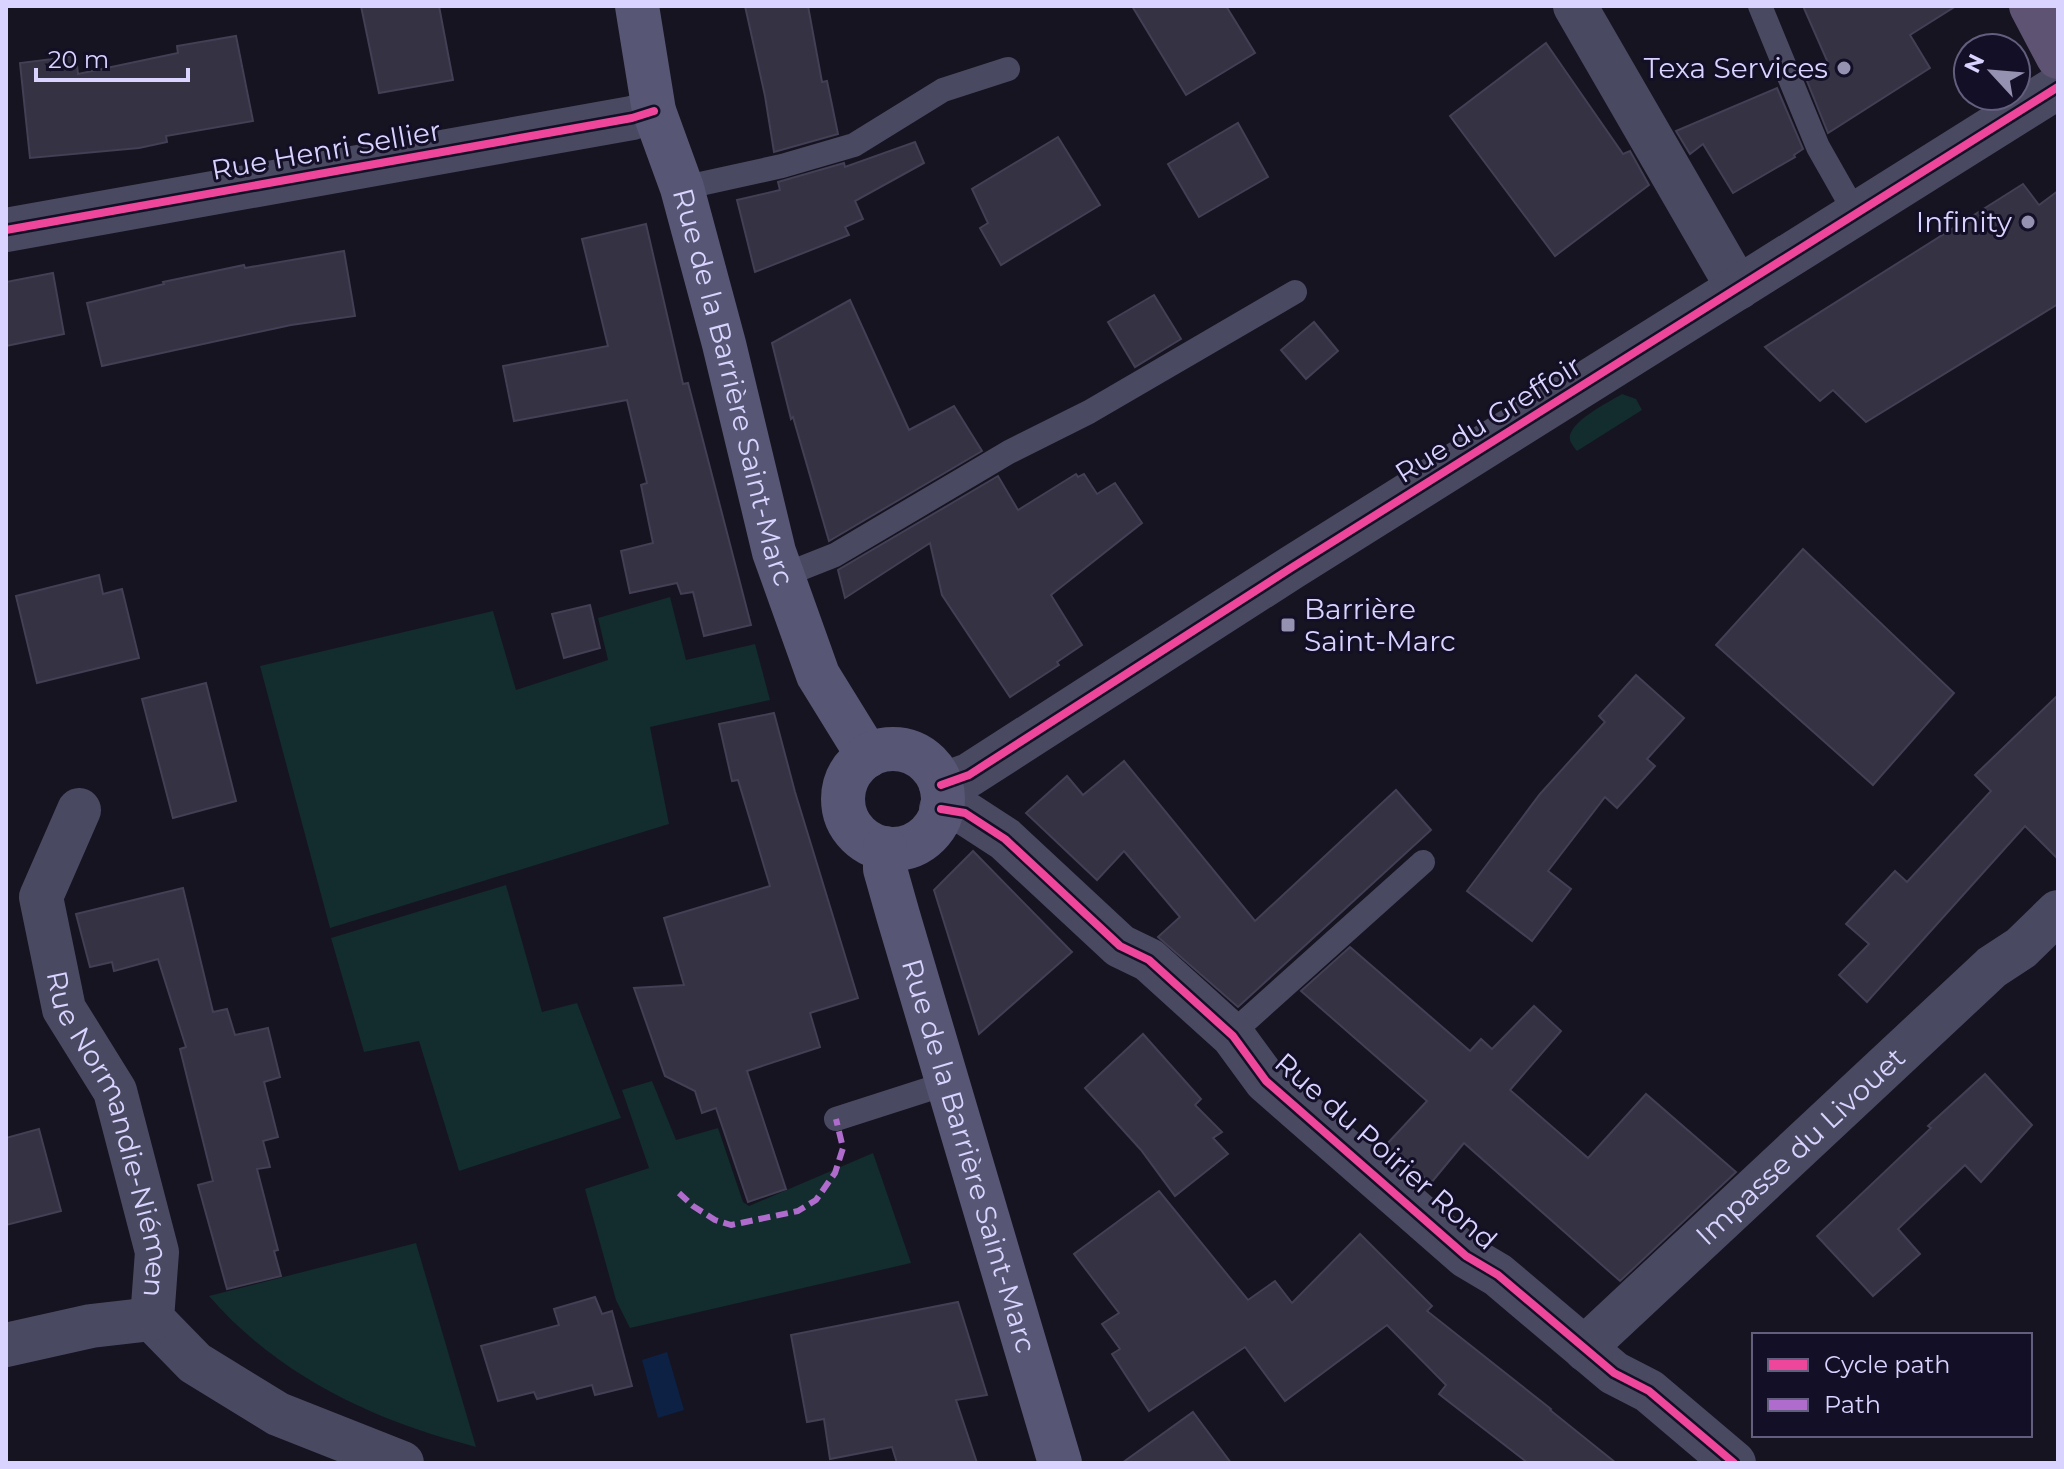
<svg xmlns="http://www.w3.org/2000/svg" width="2064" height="1469" font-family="Montserrat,sans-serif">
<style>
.green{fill:#132c2d}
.water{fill:#0d2144}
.building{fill:#343243;stroke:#433f54;stroke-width:2}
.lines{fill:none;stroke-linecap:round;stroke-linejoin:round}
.service{stroke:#4a4962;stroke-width:24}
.minor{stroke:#4a4962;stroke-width:44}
.secondary{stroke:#575674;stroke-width:44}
.primary{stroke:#5e5373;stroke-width:44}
.quiet{stroke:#b06ccc;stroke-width:6;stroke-dasharray:12 6;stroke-linecap:butt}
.cycleway-casing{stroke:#130f26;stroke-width:13}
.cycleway{stroke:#ed469a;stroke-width:8}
.poi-dot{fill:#9591b1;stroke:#130f26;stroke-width:3}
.labels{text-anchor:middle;stroke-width:6;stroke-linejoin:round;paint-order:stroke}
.poi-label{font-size:28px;fill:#d9d4ff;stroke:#130f26;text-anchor:end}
.street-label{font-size:28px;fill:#d9d4ff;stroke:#130f26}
</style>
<rect width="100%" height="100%" fill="#161421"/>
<g class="green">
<path d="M1622,394L1636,399L1642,410L1577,451C1576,450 1570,442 1570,440C1566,423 1609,402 1622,394Z"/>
<path d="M670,597L686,660L755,644L770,700L650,727L669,824L330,928L260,666L493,611L516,690L608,660L598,618Z"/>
<path d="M506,885L542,1012L577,1003L621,1118L459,1171L419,1041L364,1052L331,938Z"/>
<path d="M652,1081L676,1140L718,1128L743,1202L749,1206L873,1153L911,1263L630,1328L616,1300L585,1189L649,1168L622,1090Z"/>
<path d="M416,1243L476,1447C375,1421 279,1377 209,1296Z"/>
</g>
<path class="water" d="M667,1352L684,1410L658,1418L642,1360Z"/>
<g class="building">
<path d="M361,6H439L453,80L379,93Z"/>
<path d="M745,6H808L822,82L827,81L838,134L774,152L765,96Z"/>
<path d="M1132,6H1226L1255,53L1186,95Z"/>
<path d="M1803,6H1956L1910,35L1930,68L1828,133L1805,76L1829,65Z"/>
<path d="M236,36L253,121L166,136L167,142L139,148L30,158L20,63L76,56L78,74L178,53L177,46Z"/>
<path d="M1546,43L1623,154L1630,151L1649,185L1555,256L1450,116Z"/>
<path d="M1777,88L1803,149L1794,155L1795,157L1733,193L1703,144L1690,154L1676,131Z"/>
<path d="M1238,123L1268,177L1199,217L1168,164Z"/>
<path d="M1058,137L1100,205L1001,265L980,228L988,223L972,189Z"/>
<path d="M915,142L924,163L855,201L863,219L845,227L849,235L755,272L737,200L780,190L778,182L844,163L845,167Z"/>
<path d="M2023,184L2039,205L2058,191V304L1866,422L1833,390L1820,401L1765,347Z"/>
<path d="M646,224L683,384L688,383L751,625L704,636L693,592L681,594L677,583L630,593L621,551L653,543L641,485L647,483L627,400L514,421L503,366L608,346L582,239Z"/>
<path d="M344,251L355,316L291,325L102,366L87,303L164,284L163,282L244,265L245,268Z"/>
<path d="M53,273L64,334L6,346V282Z"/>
<path d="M1154,295L1181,339L1135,367L1108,322Z"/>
<path d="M850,300L909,430L954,406L982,451L829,541L793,417L791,419L772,343Z"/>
<path d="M1314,322L1338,351L1306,379L1281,350Z"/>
<path d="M1076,474L1078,477L1084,474L1097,494L1115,483L1142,523L1051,595L1082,645L1057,662L1059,665L1010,697L942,595L930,543L845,598L838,570L998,476L1018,510Z"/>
<path d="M1803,549L1954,693L1873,785L1716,645Z"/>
<path d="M99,575L103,594L122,589L139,658L37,683L16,596Z"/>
<path d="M590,605L600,648L564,658L552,614Z"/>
<path d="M1636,675L1684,718L1647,759L1655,766L1617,808L1605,797L1548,871L1571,889L1532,941L1467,891L1540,794L1605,722L1599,716Z"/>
<path d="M206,683L236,801L173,818L142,699Z"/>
<path d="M2058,695V859L2025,826L1867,1002L1839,975L1869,944L1846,924L1895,871L1907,882L1991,791L1975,775Z"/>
<path d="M774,713L795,792L858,998L810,1013L820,1047L747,1071L786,1189L748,1202L716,1108L702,1113L695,1091L665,1076L634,988L684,985L664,918L770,886L738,780L732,781L719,724Z"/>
<path d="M1124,761L1255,921L1396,790L1431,830L1238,1007L1158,937L1180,917L1124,851L1097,880L1026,813L1067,776L1083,795Z"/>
<path d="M973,851L1072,952L979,1034L934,890Z"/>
<path d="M183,888L213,1012L227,1009L235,1035L268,1028L280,1077L264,1082L278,1137L263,1141L270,1167L257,1169L278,1250L274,1251L281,1276L227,1289L198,1185L213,1181L180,1049L186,1047L158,959L114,971L112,962L90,967L76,914Z"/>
<path d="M1350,947L1470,1051L1481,1039L1492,1049L1534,1006L1561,1031L1510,1090L1588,1158L1646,1094L1736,1172L1620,1281L1464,1143L1431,1183L1386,1145L1427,1101L1301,991Z"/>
<path d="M1143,1034L1201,1099L1195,1105L1222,1132L1213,1138L1228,1154L1175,1196L1141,1150L1085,1088Z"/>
<path d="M1985,1074L2032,1125L1981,1182L1965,1165L1898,1229L1920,1254L1873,1296L1817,1236L1931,1128L1928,1126Z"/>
<path d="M39,1129L61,1211L6,1225V1138Z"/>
<path d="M1159,1191L1248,1300L1275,1281L1292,1303L1360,1234L1432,1306L1427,1311L1551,1409L1550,1410L1616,1463H1528L1439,1394L1446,1385L1387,1325L1285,1401L1245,1347L1149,1411L1112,1354L1120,1349L1102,1324L1119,1313L1074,1254Z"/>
<path d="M595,1297L602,1314L612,1311L632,1386L595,1395L592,1385L537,1399L534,1392L498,1401L481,1346L559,1325L554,1309Z"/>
<path d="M958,1302L987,1395L956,1400L977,1463H897L892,1447L830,1459L824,1419L807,1422L791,1335Z"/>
<path d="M1193,1412L1231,1463H1122Z"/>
</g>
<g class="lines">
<g class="service">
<path d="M1760,6L1818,147L1856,214"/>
<path d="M682,188L782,166L854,145L943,90L1008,69"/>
<path d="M782,576L835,555L1009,452L1089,412L1295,292"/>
<path d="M1233,1036L1239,1027L1423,862"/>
<path d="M836,1119L948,1083"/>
</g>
<g class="minor">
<path d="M1575,6L1738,288"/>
<path d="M6,230L632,118L654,111"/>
<path d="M941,785L969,775L1291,568L2058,87"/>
<path d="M941,809L965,813L1005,839L1120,946L1149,960L1233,1036L1266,1081L1466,1256L1498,1275L1614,1373L1649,1391L1734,1463"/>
<path id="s1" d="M79,810L41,897L64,1009L115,1091L157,1252L152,1319L195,1363L278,1414L402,1463"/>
<path d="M6,1345L91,1326L152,1319"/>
<path id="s2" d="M1586,1350L1597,1336L1992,967L2021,948L2058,912"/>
</g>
<g class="secondary">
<path id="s3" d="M637,6L654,111L682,188L724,344L774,552L818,675L868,756"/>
<circle cx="893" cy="799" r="50"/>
<path id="s4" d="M885,848V869L898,915L1060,1463"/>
</g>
<path class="primary" d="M2031,6L2058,57"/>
<path class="quiet" d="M679,1193L693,1206L715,1220L731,1225L798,1211L816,1200L835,1173L843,1148L836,1119"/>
<g class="cycleway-casing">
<g id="cycleway">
<path d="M6,230L632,118L654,111"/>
<path d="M941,785L969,775L1291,568L2058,87"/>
<path d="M941,809L965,813L1005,839L1120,946L1149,960L1233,1036L1266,1081L1466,1256L1498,1275L1614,1373L1649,1391L1734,1463"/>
</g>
</g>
<use href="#cycleway" class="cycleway"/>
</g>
<g class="poi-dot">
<circle cx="1844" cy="68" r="8"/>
<circle cx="2028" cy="222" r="8"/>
<rect x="1280" y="617" width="16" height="16" rx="4"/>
</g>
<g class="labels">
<g class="poi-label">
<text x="1828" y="78">Texa Services</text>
<text x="2012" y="232">Infinity</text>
<text x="1304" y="619" text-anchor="start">Barrière<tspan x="1304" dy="32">Saint-Marc</tspan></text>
</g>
<g class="street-label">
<text transform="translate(326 150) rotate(-10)" y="10">Rue Henri Sellier</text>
<text dy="10" stroke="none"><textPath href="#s3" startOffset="394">Rue de la Barrière Saint-Marc</textPath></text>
<text transform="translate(1488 419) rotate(-32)" y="10">Rue du Greffoir</text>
<text dy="10" stroke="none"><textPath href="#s1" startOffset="344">Rue Normandie-Niémen</textPath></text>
<text dy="10" stroke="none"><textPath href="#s2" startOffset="296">Impasse du Livouet</textPath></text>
<text transform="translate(1386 1151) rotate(41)" y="10">Rue du Poirier Rond</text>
<text dy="10" stroke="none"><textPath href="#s4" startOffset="320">Rue de la Barrière Saint-Marc</textPath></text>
</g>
</g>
<rect width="2064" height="1469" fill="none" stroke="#d9d4ff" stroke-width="16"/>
<rect x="1752" y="1333" width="280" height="104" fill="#130f26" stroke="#625e7d" stroke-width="2"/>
<rect x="1768" y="1359" width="40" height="12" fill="#ed469a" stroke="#625e7d" stroke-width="2"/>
<text x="1824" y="1373" font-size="24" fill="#d9d4ff">Cycle path</text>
<rect x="1768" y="1399" width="40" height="12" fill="#b06ccc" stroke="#625e7d" stroke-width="2"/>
<text x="1824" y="1413" font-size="24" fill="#d9d4ff">Path</text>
<g transform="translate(1992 72) rotate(296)"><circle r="38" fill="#130f26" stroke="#625e7d" stroke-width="2"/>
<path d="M0-6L14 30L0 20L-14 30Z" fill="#9591b1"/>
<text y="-12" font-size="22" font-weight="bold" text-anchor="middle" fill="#d9d4ff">N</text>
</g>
<path d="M36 68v12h152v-12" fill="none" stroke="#d9d4ff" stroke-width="4"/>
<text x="48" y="68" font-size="24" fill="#d9d4ff" stroke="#130f26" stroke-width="6" paint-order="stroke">20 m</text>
</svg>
